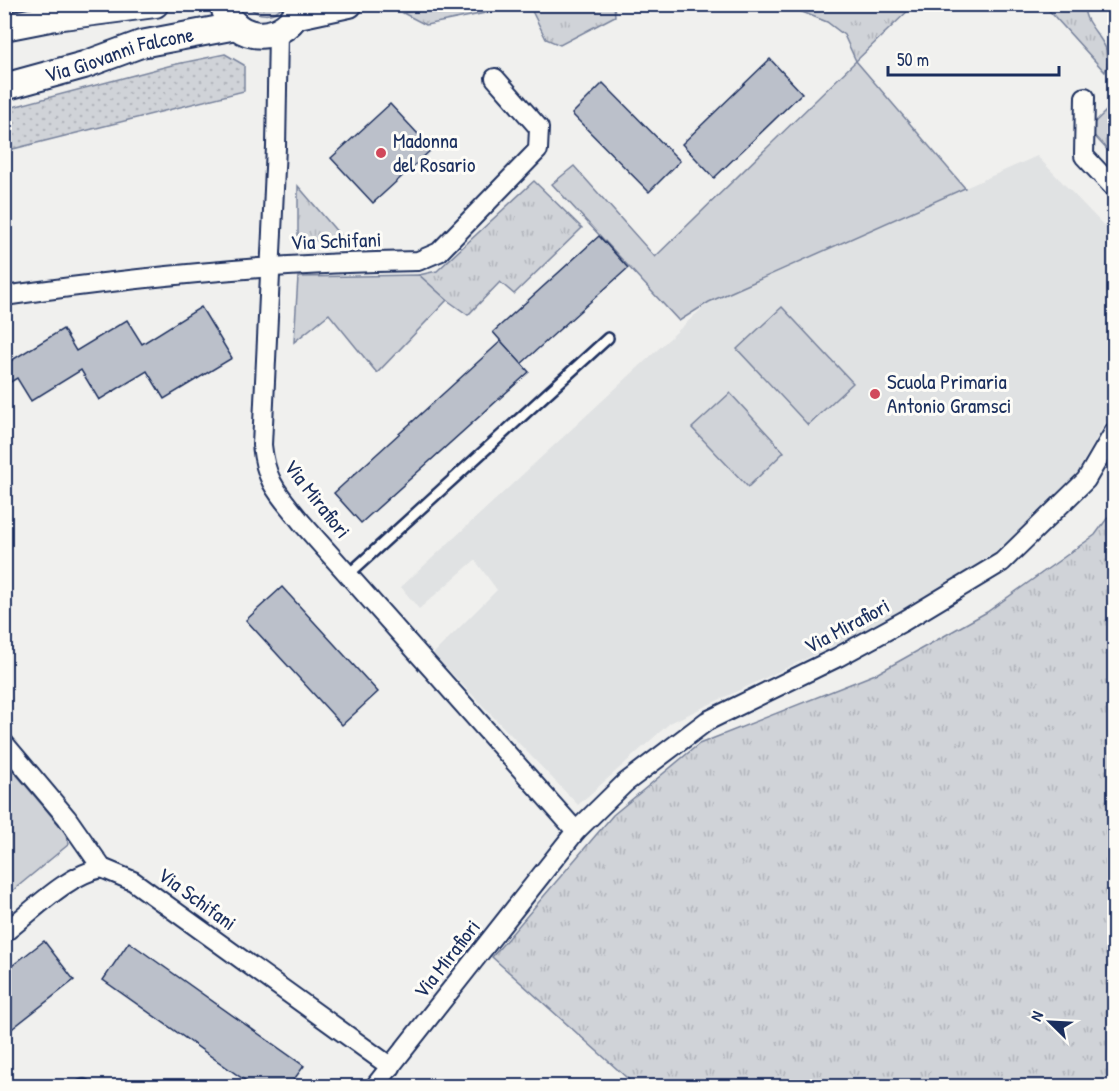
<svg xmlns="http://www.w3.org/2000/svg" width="1119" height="1091" font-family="'Patrick Hand',sans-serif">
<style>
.built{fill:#e0e2e3}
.grass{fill:url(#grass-tufts);stroke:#76819b;stroke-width:1.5}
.park{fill:#d0d3d8;stroke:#76819b;stroke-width:1.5}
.garden{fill:url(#garden-dots);stroke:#76819b;stroke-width:1.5}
.building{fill:#bbc0ca;stroke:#1b2f5e;stroke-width:1.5}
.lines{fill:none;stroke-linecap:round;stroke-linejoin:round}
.lane-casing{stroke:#1b2f5e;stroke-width:14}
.street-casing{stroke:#1b2f5e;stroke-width:22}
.secondary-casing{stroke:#1b2f5e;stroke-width:30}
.lane{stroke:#fdfcf7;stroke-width:9}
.street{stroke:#fdfcf7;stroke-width:18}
.secondary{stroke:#fdfcf7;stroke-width:26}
.poi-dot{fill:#d1495b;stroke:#fdfcf7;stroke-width:2}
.labels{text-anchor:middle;stroke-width:6;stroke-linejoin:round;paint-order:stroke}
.street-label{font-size:21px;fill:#1b2f5e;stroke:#fdfcf7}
.poi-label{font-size:21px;fill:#1b2f5e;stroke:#fdfcf7;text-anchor:start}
</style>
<defs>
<pattern id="grass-tufts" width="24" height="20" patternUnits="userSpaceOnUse" patternTransform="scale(1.5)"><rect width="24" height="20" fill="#d0d3d8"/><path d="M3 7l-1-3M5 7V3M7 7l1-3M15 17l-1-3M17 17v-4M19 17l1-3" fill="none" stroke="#b2b5bc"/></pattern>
<pattern id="garden-dots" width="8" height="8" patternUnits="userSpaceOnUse" patternTransform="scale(1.5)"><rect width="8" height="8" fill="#d0d3d8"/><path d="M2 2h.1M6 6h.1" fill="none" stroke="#b2b5bc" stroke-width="1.8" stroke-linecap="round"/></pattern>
</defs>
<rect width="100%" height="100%" fill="#f0f0ee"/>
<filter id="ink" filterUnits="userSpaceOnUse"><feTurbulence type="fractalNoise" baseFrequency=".0167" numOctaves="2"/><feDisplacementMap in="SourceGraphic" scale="12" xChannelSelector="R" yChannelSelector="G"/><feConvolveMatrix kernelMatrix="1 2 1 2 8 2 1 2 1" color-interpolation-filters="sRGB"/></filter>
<g filter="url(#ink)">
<path class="built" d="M1037,156L1114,236V407L1072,482L995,556L860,633L670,723L578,805L433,654L497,590L475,560L419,609L401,587L709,302Z"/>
<g class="grass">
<path d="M448,4H525V5L426,25L403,13Z"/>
<path d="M247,5H283C274,18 257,17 247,5Z"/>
<path d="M529,5H614L615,16L560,45L546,39Z"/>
<path d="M785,5L914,4V5L856,61L844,35L827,22Z"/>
<path d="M1044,5H1083C1084,9 1085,15 1087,19C1097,38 1115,48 1105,72Z"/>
<path d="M1114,103V157L1088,129Z"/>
<path d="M534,181L582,228L514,294L500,282L468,315L447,300L419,275L437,271Z"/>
<path d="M298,186L345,241L298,240Z"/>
<path d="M1114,509V1086H636L492,957L613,815L699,744L878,673L987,612L1095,535Z"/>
</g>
<g class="park">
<path d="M856,61L965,188L709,302L679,321L552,184L574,166L655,257Z"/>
<path d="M419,275L447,300L377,373L329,314L294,342L298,277Z"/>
<path d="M782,307L853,383L808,425L737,349Z"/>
<path d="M730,393L784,452L748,487L692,428Z"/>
<path d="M5,761L65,832L69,844L5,897Z"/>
</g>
<path class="garden" d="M225,54L244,65V91L5,151V109L172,65Z"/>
<g class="building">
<path d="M770,59L802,93L714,178L682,144Z"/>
<path d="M603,83L680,161L649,192L572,114Z"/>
<path d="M390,104L432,149L373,203L331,158Z"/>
<path d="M599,236L628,268L521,364L493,332Z"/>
<path d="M201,307L232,358L164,399L147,371L99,400L81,370L31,401L17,378L4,386V354L9,362L63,329L76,351L127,320L142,344Z"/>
<path d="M501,341L529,372L361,523L334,493Z"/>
<path d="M282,587L378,692L342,725L246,620Z"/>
<path d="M44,941L74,980L4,1035V972Z"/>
<path d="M129,942L304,1066L289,1086H253L103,980Z"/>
</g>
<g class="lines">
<g class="lane-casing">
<g id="lane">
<path d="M349,574L608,338"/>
<path d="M81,1086L84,1085L86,1086"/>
</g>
</g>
<g class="street-casing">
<g id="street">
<path d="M278,32L276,147L262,445C266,484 279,494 302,523L576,831"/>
<path d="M1085,97L1084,156L1114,188"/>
<path d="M4,296C142,276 279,263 418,261L439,252L538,150L539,128L495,78"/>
<path d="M4,743L67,818L102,868L133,881L391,1067"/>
<path d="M4,933C33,911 66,875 102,868"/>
<path d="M375,1086L576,831L625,783L707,721L838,657L904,621L1002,562L1086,480L1114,432"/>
</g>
</g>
<g class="secondary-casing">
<g id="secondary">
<path d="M223,4C234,46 288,44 301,4"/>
<path d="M298,15L349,4"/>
<path d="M4,27L55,17L155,4"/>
<path id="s1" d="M4,87L84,65L141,44L236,26"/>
</g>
</g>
<use href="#lane" class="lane"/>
<use href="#street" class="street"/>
<use href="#secondary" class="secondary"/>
</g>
</g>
<g class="poi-dot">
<circle cx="381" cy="153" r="6"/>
<circle cx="875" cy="394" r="6"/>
</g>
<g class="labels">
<g class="street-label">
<text dy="7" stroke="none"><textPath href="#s1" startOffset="120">Via Giovanni Falcone</textPath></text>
<text transform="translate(336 241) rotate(-2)" y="7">Via Schifani</text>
<text transform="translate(317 499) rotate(52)" y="7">Via Mirafiori</text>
<text transform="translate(847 626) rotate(-28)" y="7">Via Mirafiori</text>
<text transform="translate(197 899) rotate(36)" y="7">Via Schifani</text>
<text transform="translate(447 959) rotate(-52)" y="7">Via Mirafiori</text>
</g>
<g class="poi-label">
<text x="393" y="148">Madonna<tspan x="393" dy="24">del Rosario</tspan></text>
<text x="887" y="389">Scuola Primaria<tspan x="887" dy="24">Antonio Gramsci</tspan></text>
</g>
</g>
<rect width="1119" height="1091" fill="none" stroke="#fdfcf7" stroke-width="24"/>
<rect x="12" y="12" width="1095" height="1067" fill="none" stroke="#1b2f5e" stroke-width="2" filter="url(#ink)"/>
<g transform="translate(1050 1022) rotate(294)" stroke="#fdfcf7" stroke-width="4.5" paint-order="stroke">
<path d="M0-4.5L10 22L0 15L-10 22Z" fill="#1b2f5e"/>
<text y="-9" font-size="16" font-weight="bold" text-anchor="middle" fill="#1b2f5e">N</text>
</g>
<path d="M888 66v9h171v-9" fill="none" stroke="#1b2f5e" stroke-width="3"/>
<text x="897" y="66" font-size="18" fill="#1b2f5e" stroke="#fdfcf7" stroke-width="4.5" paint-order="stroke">50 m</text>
</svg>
